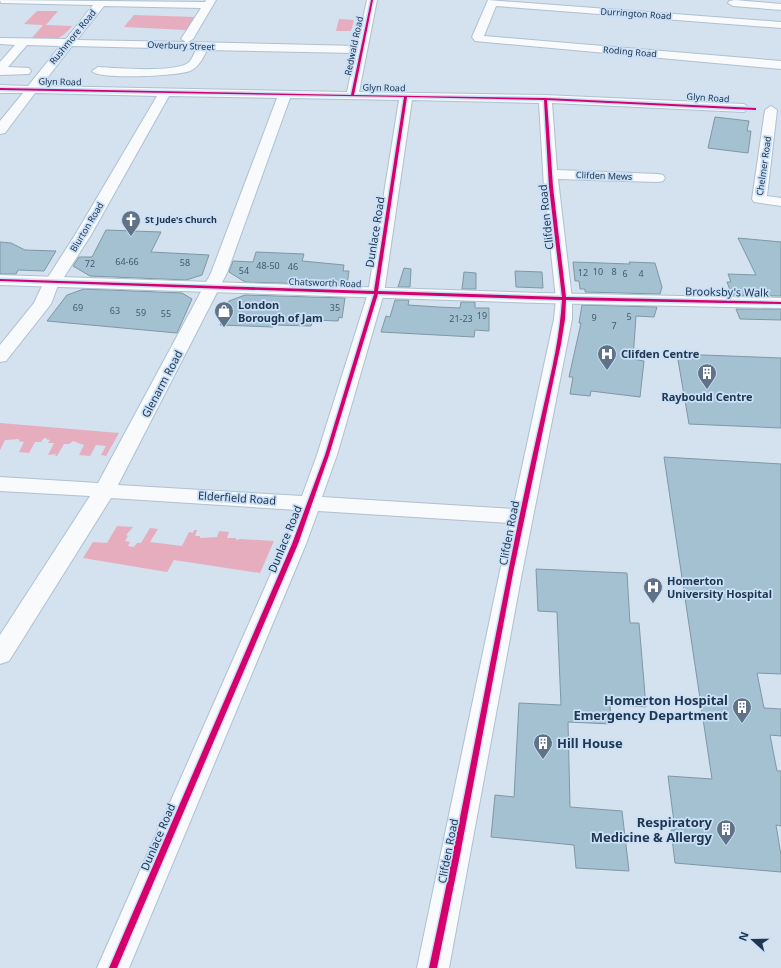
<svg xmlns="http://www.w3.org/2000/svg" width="781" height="968" font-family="'Noto Sans',sans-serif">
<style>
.green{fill:#e6adbe}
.building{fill:#a4c1d1;stroke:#7e98a5}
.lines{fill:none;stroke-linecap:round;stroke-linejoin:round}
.street-casing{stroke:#afc0d1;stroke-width:2}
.secondary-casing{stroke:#afc0d1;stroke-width:2}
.street{fill:#f9fafc;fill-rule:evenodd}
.secondary{fill:#f9fafc;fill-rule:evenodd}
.cycleway-casing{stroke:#cae0f8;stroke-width:3}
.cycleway{fill:#d6006c;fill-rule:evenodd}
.labels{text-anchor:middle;stroke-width:3.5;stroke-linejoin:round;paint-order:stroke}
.far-street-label{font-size:9px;fill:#21374f;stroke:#cae0f8}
.far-poi-label{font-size:9px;font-weight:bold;fill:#21374f;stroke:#cae0f8;text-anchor:start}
.number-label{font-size:9px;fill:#425a70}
.street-label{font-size:11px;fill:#21374f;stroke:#cae0f8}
.poi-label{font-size:11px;font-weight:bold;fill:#21374f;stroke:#cae0f8;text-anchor:start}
.near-poi-label{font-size:13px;font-weight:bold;fill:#21374f;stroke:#cae0f8;text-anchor:end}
</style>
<rect width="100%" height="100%" fill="#d4e1ee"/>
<g class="green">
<path d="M37,11H58L46,25L72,26C57,44 53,39 31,39L43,25L24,24Z"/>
<path d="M134,15L194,17L187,30L124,27Z"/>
<path d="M339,19L354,20L351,31H336Z"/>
<path d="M0,423L119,433L106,456L101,455L106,446L96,445L90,456L79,455L84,445L73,441L69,444H64L57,456H55L56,454L48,455L54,443H48L50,440L46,439L47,438H44L41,442H35L29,453L19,452L24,442L19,441V439L5,440L0,450Z"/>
<path d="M117,526L133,527L126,535L128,536L125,541L130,542L128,546L134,547L137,543H141L150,528L158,529L150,542L182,546L189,532L193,533L194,530H197L195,536H200V538L217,537L219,531L229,532L227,538H236V540L240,539L274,541L260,573L174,560L167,572L83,558L93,542L107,543Z"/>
</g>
<g class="building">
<path d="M715,117L749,121L747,131H751L748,153L708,148Z"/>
<path d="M106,230L161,232L151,252L209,255L202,275L186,280L90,276L73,266L79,257H92Z"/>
<path d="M738,238L781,242V296L732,295L727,282H731L728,274L756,275Z"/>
<path d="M0,242L11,243L25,250L56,251L44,271L18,270L16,274H0Z"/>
<path d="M256,252L304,254L302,261L344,265L343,271H349L347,285L245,282L229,272L233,261L253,262Z"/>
<path d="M573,262L630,264L629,262L655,263L662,287L660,294L585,292V289H580L579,281H575Z"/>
<path d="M404,268L411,269L410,287H398Z"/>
<path d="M515,271L542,272L543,288L516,287Z"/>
<path d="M464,272L476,273V289H462Z"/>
<path d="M84,289L182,293L192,299L177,333L47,321L67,295Z"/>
<path d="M245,295L345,298L342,318L339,317L338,321L313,320L311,326L273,325V327L220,325L229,301Z"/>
<path d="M395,300H409L408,305L438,307L460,308L461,302H475V308H489V331L475,330L474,337L381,332L386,316L390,317Z"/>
<path d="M582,305L657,307L654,317L636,316L633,359L644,361L640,397L591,391L590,396L570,394L573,377H569L581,323H579Z"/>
<path d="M736,309H781V320L740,319Z"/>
<path d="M677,354L781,358V428L689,424Z"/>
<path d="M664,457L781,464V674L757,673L764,708L781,709V736L770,735L777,771H781V826L776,825L781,855V872L675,863L671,830H675L668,776L712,779Z"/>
<path d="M536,569L627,573L630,623H639L646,707L610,704L611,724L568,722L570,807L622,811L629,871L576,868L574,845L491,837L495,795L514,797L519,703L561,705L557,612L538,611Z"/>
</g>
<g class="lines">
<g class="street-casing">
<g id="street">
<path d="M0,0L205,2L206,0H216L193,39L188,42L357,46L367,0H377L359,92L545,95L744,104L750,108L744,112L552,103L557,170L658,174L663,175L665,178L663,181L658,182L558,179L572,299V319L522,573L449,968H417L510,523L318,511L306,544L129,968H97L284,544L297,510L111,498L9,661L0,664V635L90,496L0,491V477L98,483L211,273L277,98L169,96L91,235L57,288L51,304L6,361L0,362V345L34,303L41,288L75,235L157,96L35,93L5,133L0,134V121L23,93H0V85L28,86L60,46L27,45L8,67L29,68L31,71L29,74L0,75V62L15,45L0,44V38L66,39L93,5L1,3ZM104,6L201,8L181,39L186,42L77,40ZM72,46L196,49C194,54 192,60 188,63C173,73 117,68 98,67L92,71C98,80 178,76 190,71C199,67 203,58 207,50L355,53L347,92L41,86ZM290,98L399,100L368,293L317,455L302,496L118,485L227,273ZM412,100L539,103L544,187L556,299L554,319L513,509L322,497L337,455L384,293Z"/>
<path d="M488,0L781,22V28L496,6L484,36L781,61V69L475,41L472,37Z"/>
<path d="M735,0L781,4V10L733,6L728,3L729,1Z"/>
<path d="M771,106L777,110L767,196L781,198V206L754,202L752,199L765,110Z"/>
</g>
</g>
<g class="secondary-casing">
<path id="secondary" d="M0,275L540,293L781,298V308L540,303L0,285Z"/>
</g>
<use href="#street" class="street"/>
<use href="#secondary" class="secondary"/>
<g class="cycleway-casing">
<path id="cycleway" d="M371,0H373L354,95L545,98L756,108V110H755L547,100L553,187L566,297L781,302V304L566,300L565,319L561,344L513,573L460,855L437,968H429C460,825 486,681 515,538C524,493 534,449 544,404C552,370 560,335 562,300L378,294L329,455L298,544L117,968H109L292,544L325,455L374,294L0,281V279L374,291L404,97L0,90V88L351,95ZM407,97L544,100L549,187L562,297L378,291Z"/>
</g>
<use href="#cycleway" class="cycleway"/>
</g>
<defs>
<g id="church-pin" transform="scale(1)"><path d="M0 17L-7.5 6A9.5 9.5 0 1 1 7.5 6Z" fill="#607287" stroke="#cae0f8"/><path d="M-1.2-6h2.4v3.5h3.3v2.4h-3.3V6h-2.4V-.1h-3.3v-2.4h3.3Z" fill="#fff"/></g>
<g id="shop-pin" transform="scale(1)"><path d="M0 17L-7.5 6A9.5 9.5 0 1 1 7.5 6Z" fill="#607287" stroke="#cae0f8"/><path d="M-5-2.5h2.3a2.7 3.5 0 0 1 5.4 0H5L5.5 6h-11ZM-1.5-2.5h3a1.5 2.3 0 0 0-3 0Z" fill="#fff"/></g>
<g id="hospital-pin" transform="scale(1)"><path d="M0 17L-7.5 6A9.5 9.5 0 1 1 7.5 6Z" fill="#607287" stroke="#cae0f8"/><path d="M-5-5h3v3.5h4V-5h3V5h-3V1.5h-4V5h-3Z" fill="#fff"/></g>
<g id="building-pin" transform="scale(1)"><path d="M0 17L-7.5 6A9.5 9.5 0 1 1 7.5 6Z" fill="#607287" stroke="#cae0f8"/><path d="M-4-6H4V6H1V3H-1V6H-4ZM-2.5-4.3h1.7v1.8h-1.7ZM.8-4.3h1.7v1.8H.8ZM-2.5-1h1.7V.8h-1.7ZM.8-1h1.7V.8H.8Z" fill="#fff"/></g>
</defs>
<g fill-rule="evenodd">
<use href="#church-pin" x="131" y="220"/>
<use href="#shop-pin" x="224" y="311"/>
<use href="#hospital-pin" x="607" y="354"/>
<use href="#building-pin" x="707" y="373"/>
<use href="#hospital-pin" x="653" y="587"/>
<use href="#building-pin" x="742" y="707"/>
<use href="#building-pin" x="543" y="743"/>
<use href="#building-pin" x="726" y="829"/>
</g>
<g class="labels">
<g class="far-street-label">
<text transform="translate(636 14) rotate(4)" y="3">Durrington Road</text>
<text transform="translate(73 37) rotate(-51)" y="3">Rushmore Road</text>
<text transform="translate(181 46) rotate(2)" y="3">Overbury Street</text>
<text transform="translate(354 46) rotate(-78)" y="3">Redwald Road</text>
<text transform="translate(630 52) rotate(5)" y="3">Roding Road</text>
<text transform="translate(60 82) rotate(1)" y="3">Glyn Road</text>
<text transform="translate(384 88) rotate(1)" y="3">Glyn Road</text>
<text transform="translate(708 98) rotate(4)" y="3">Glyn Road</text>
<text transform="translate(764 166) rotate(-82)" y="3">Chelmer Road</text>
<text transform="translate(604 176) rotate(2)" y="3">Clifden Mews</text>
<text transform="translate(87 227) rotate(-59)" y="3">Blurton Road</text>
<text transform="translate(325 283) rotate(2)" y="3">Chatsworth Road</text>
</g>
<g class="far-poi-label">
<text x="145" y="223">St Jude's Church</text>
</g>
<g class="number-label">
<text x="127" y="265">64-66</text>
<text x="185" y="266">58</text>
<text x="90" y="267">72</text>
<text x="268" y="269">48-50</text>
<text x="293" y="270">46</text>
<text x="244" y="274">54</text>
<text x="598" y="275">10</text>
<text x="614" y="275">8</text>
<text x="583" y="276">12</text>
<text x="625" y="277">6</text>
<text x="641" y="277">4</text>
<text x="78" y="311">69</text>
<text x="335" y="311">35</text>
<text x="115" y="314">63</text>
<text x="141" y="316">59</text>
<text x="166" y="317">55</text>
<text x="482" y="319">19</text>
<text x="629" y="320">5</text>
<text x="594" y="321">9</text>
<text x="461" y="322">21-23</text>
<text x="614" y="329">7</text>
</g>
<g class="street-label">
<text transform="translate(546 217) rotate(-96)" y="4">Clifden Road</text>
<text transform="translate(375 232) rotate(-81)" y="4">Dunlace Road</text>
<text transform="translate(727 292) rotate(1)" y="4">Brooksby's Walk</text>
<text transform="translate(162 384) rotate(-62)" y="4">Glenarm Road</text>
<text transform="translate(237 498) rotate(4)" y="4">Elderfield Road</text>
<text transform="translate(509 533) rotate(-79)" y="4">Clifden Road</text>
<text transform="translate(285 539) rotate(-68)" y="4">Dunlace Road</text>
<text transform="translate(158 837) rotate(-67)" y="4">Dunlace Road</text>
<text transform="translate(448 851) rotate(-79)" y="4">Clifden Road</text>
</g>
<g class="poi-label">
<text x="238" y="309">London<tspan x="238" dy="13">Borough of Jam</tspan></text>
<text x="621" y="358">Clifden Centre</text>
<text x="707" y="401" text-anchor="middle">Raybould Centre</text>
<text x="667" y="585">Homerton<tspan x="667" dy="13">University Hospital</tspan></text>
</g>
<g class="near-poi-label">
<text x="728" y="705">Homerton Hospital<tspan x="728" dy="15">Emergency Department</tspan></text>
<text x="557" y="748" text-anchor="start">Hill House</text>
<text x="712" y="827">Respiratory<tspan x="712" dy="15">Medicine &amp; Allergy</tspan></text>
</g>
</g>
<g transform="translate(753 940) rotate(291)" stroke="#cae0f8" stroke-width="3" paint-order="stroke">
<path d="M0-3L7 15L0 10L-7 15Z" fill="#21374f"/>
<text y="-6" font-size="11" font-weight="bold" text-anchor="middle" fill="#21374f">N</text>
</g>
</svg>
